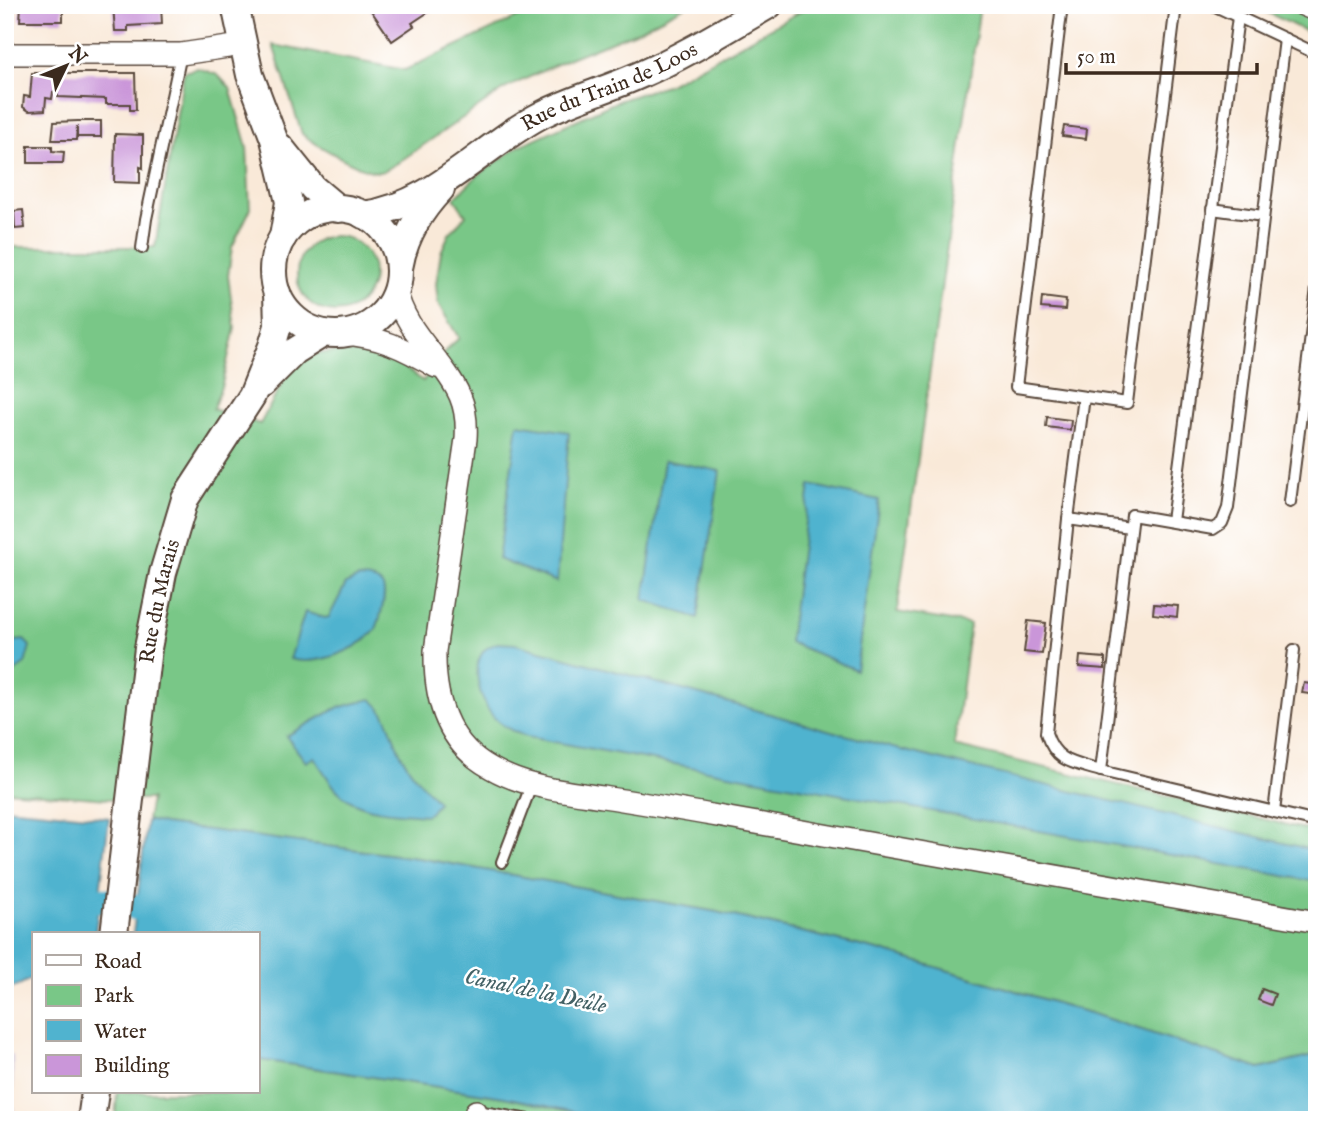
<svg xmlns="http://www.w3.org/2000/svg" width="1322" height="1125" font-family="'IM FELL English',serif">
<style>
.industrial{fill:#c7c0d9}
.green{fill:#79c787;stroke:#5a7852;stroke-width:2}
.water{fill:#50b3cf;stroke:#466e76;stroke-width:2}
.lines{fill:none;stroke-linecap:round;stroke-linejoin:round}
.canal{stroke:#50b3cf;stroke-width:26}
.building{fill:#ca96d9}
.service-casing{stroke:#58473a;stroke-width:14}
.minor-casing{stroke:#58473a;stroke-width:24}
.tertiary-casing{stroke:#58473a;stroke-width:30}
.service{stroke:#fff;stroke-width:10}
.minor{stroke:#fff;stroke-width:21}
.tertiary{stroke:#fff;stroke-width:26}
.labels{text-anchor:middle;stroke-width:5;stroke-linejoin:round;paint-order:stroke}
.street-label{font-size:21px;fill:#3b2a1e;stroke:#fff}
.water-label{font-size:23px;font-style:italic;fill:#436165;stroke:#fff}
</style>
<rect width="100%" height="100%" fill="#fff"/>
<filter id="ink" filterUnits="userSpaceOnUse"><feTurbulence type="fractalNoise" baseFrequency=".0143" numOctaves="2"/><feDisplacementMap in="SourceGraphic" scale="14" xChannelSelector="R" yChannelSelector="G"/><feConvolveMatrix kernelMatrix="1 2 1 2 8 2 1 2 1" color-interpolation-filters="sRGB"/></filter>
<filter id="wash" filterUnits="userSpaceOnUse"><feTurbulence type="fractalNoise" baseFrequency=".00686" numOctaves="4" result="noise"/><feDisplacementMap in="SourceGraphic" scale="28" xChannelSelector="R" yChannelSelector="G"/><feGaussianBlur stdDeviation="1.57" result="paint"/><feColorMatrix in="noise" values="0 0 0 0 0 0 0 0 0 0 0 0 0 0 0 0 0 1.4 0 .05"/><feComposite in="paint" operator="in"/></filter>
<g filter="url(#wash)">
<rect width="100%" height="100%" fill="#f9e9d8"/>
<path class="industrial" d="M5,1055H13L14,1120H5Z"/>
<g class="green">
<path d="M544,5H687L635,32L570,58L506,88L399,162C393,165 385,172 379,172C362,172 316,145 302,134L273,45L405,70Z"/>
<path d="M812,5H980L897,612L970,624L954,746L1317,832V1055L1260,1069L1093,1014L882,951L717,912L424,859L163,824L147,820L151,799H108L5,791V247H155L184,72L198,68L218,75L230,88L247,147L250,210L232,247L228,276L235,328L222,384L213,409L260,424L298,355L335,352L387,354L423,381L445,351L459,338L438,304L436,284L441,252L449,234L466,215L454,198L477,176L519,146L618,101L669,84Z"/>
<path d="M1252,5H1317V37Z"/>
<circle cx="335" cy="274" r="38"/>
<path d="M257,1057L261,1060L504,1097L612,1120H115L117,1092H257Z"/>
</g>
<g class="water">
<path d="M518,424L569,432L557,582L498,559Z"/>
<path d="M664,460L720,471L698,618L644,600Z"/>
<path d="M810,485L879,500L856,670L789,642Z"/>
<path d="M358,578C387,578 387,588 381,613C379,620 378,628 373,633C354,652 316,666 290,659L305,612L325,618L329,617L346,584Z"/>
<path d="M24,640L30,646L25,664L5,678V642Z"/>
<path d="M497,643L515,644L618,672L893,748L1317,851V882L527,737C514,732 500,726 491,714C480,699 471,668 483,652C486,647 492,646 497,643Z"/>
<path d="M371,699C389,711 392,739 403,758C412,775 425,788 438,802L430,813L425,815C395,812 358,814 336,789C328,780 321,767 314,757L306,762L286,736L337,708Z"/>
<path d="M5,808L109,818L95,934H33V978L5,992Z"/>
<path d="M147,820L164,824L424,859L717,912L882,951L1093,1014L1260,1069L1317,1055V1120H612L504,1097L261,1060L257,1057V934H133Z"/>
</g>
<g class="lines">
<path class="canal" d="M5,899L89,898L170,914"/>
</g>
<g id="blocks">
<g class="building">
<path d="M63,5V21H20L21,5Z"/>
<path d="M113,5H161L162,24L128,26V31H115Z"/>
<path d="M376,5H426L430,11L412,23L414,26L392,41L370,9Z"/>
<path d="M32,73H135L136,110H130V104H106V99L58,97L57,92H53L52,99L46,98L45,110L29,111L23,107L24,96L30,97Z"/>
<path d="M78,121H101V137H77V126L76,140H52L54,122Z"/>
<path d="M1064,126L1087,129L1086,139L1062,136Z"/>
<path d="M115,134L143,135V168L140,167V183L114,182Z"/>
<path d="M28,146H52V151L64,152L63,163H28Z"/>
<path d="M23,210L25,228L15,229L14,211Z"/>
<path d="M1042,297L1066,300L1065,310L1041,308Z"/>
<path d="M1047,417L1071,420L1070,430L1046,427Z"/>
<path d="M1154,604L1178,606L1177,617L1153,614Z"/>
<path d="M1028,621L1046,623L1042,654L1024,652Z"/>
<path d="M1080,656L1105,658V669L1079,667Z"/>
<path d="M1304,683L1317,685V695L1302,693Z"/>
<path d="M1262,989L1275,994L1271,1005L1258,1000Z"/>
</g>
</g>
</g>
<g filter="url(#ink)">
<use href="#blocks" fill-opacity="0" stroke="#58473a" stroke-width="2"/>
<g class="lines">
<g class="service-casing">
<g id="service">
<path d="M1062,5L1016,387L1127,403L1176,5"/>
<path d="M1213,5L1317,54"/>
<path d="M1212,209L1263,216"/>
<path d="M142,248L146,219L181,54"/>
<path d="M1084,397L1068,519L1046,733C1056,763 1074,763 1101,771L1132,515L1213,529L1222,523L1228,508L1285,39"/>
<path d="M1290,502L1317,288"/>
<path d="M1068,519L1130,528"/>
<path d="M1172,521L1238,17"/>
<path d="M1101,771L1317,822"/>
<path d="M1274,812L1294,650"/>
<path d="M502,862L531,786"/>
<path d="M477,1111L529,1120"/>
</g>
</g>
<g class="minor-casing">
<g id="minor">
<path d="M1303,5L1317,11"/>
<path d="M5,54H181L242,45"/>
<path d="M396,289C404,332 443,358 460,396C466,410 467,424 466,439L435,651C434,699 447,744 491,768C526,788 564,791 603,797C643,803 683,810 723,817C921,852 1119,888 1317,922"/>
<path d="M342,334C379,336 404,348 436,367"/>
<path d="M476,1111L479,1120"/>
</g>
</g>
<g class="tertiary-casing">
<g id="tertiary">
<path d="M235,5L250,75L274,139L289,202L283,237"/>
<path d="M280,147L313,188L338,209"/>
<circle cx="336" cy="271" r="63"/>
<path id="s1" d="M363,215C434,206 482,145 543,114C575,98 609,89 642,74C686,55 727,29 769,5"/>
<path d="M399,268C404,238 419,212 441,189"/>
<path d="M262,384L295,351L324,333"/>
<path id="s2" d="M114,934L148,648L163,573L185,499L252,396L272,346L278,326L277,293"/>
<path d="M91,1120L95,1092"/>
</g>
</g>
<use href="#service" class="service"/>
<use href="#minor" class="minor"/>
<use href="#tertiary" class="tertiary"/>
</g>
</g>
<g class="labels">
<g class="street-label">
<text dy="7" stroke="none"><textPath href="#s1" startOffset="280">Rue du Train de Loos</textPath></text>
<text dy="7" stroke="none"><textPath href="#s2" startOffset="336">Rue du Marais</textPath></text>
</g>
<g class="water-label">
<text transform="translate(536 990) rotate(12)" y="8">Canal de la Deûle</text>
</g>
</g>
<rect width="1322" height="1125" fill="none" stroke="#fff" stroke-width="28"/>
<rect x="32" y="932" width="228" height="161" fill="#ffffff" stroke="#b1aaa5" stroke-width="2"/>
<rect x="46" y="955" width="35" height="10" fill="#ffffff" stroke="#b1aaa5" stroke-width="2"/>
<text x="94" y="968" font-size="21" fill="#3b2a1e">Road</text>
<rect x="46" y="985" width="35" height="21" fill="#79c787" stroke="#b1aaa5" stroke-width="2"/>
<text x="94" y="1002" font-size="21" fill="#3b2a1e">Park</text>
<rect x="46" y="1020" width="35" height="21" fill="#50b3cf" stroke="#b1aaa5" stroke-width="2"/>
<text x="94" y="1038" font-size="21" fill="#3b2a1e">Water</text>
<rect x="46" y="1055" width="35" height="21" fill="#ca96d9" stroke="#b1aaa5" stroke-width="2"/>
<text x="94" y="1072" font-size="21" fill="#3b2a1e">Building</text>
<g transform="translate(66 66) rotate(47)" stroke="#ffffff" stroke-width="5" paint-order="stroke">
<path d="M0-5L12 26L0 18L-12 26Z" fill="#3b2a1e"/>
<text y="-10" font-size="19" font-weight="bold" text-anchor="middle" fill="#3b2a1e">N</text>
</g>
<path d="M1066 63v10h191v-10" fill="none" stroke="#3b2a1e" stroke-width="3.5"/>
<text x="1077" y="63" font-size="21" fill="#3b2a1e" stroke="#ffffff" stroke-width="5" paint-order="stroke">50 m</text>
</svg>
